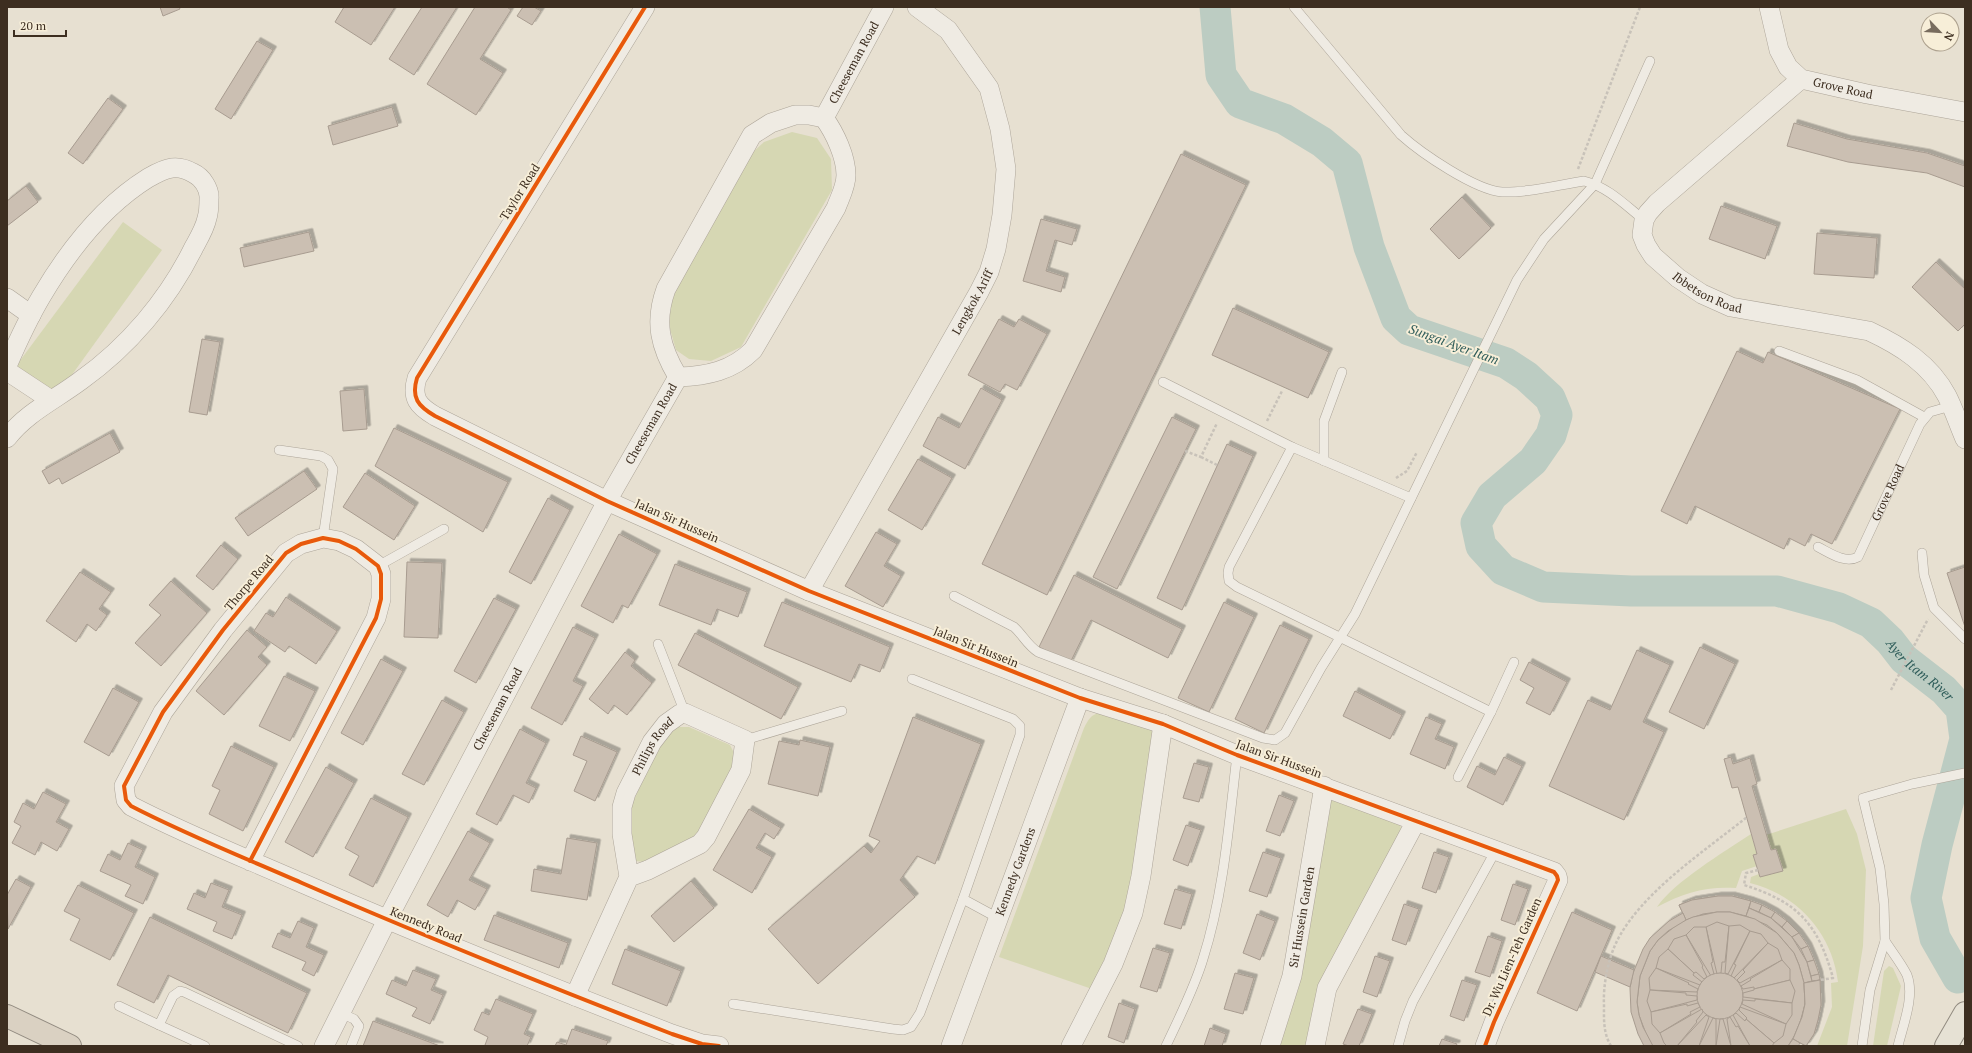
<svg xmlns="http://www.w3.org/2000/svg" width="1972" height="1053" font-family="'PT Serif',serif">
<style>
.green{fill:#d6d7b3}
.lines{fill:none;stroke-linecap:round;stroke-linejoin:round}
.river{stroke:#bcccc2;stroke-width:31}
.building{fill:#cbbfb2;stroke:#a89c90;filter:url(#shadow)}
.lane-casing{stroke:#ada599;stroke-width:10}
.street-casing{stroke:#ada599;stroke-width:20}
.primary-casing{stroke:#928b80;stroke-width:24}
.highway-casing{stroke:#928b80;stroke-width:24}
.path{stroke:#c8c2b9;stroke-width:2.5;stroke-dasharray:3 2;stroke-linecap:butt}
.lane{stroke:#efebe3;stroke-width:9}
.street{stroke:#efebe3;stroke-width:19}
.primary{stroke:#e6e1d4;stroke-width:22}
.highway{stroke:#dad1c2;stroke-width:22}
.cycleway-casing{stroke:#f7eed8;stroke-width:6}
.cycleway{stroke:#e8590c;stroke-width:4}
.labels{text-anchor:middle;stroke-width:4;stroke-linejoin:round;paint-order:stroke}
.street-label{font-size:12px;fill:#3d2e20;stroke:#f7eed8}
.water-label{font-size:13px;font-style:italic;fill:#2f5d5a;stroke:#f7eed8}
</style>
<defs>
<filter id="shadow"><feDropShadow dx="3.5" dy="-3.5" stdDeviation="0" flood-color="#0004"/></filter>
</defs>
<rect width="100%" height="100%" fill="#e7e0d1"/>
<g class="green">
<path d="M792,132L817,138L831,159L832,190L741,347L711,361L689,359L676,350L666,315L670,297L752,153L764,142Z"/>
<path d="M123,222L162,250L66,383L51,391L16,366Z"/>
<path d="M1100,713L1154,731L1129,902L1092,989L999,957L1084,728C1088,720 1091,714 1100,713Z"/>
<path d="M676,727H689L730,745L736,757L732,771L696,836L644,862L635,861L628,812L665,735Z"/>
<path d="M1331,800L1400,823L1401,829L1309,1046H1278L1298,990Z"/>
<path d="M1846,809L1857,834L1866,870L1863,946L1847,1046H1817L1832,1007L1831,983L1838,982C1832,933 1798,895 1750,883L1751,877L1759,874L1760,877L1783,870L1776,849L1771,850L1766,835Z"/>
<path d="M1751,834L1757,854L1753,855L1757,866L1742,871L1736,888C1706,886 1683,893 1657,907C1674,882 1724,852 1751,834Z"/>
<path d="M1889,966L1893,968L1901,986L1887,1046H1873L1884,971Z"/>
</g>
<g class="lines">
<path class="river" id="s1" d="M1215,7L1221,75L1240,103L1284,119L1322,142L1347,163L1369,247L1396,318L1409,330L1506,363L1526,376L1550,398L1557,415L1551,435L1533,461L1492,496L1476,523L1481,546L1503,570L1543,587L1631,591H1777L1839,608L1871,623L1890,641L1904,659L1944,690L1961,709L1965,739L1937,845L1926,898L1935,938L1958,978"/>
</g>
<g class="building">
<path d="M160,7H179L180,9L163,16Z"/>
<path d="M344,7H395L371,45L335,22Z"/>
<path d="M422,7H457L414,75L389,59Z"/>
<path d="M475,7H507L511,10L480,59L503,73L476,115L427,84Z"/>
<path d="M523,7H534L541,11L532,25L517,16Z"/>
<path d="M257,41L273,50L231,119L215,109Z"/>
<path d="M108,98L123,109L83,164L68,153Z"/>
<path d="M392,107L398,126L333,145L328,126Z"/>
<path d="M1794,123L1847,139L1927,153L1965,166V187L1927,173L1848,162L1787,146Z"/>
<path d="M1181,154L1246,185L1047,595L982,564Z"/>
<path d="M26,186L38,202L7,226V201Z"/>
<path d="M1462,197L1491,228L1459,259L1430,229Z"/>
<path d="M1721,206L1777,226L1765,259L1709,239Z"/>
<path d="M1041,219L1077,229L1072,245L1055,240L1046,271L1065,277L1061,292L1023,281Z"/>
<path d="M309,232L314,251L244,267L240,248Z"/>
<path d="M1817,233L1877,238L1874,278L1814,274Z"/>
<path d="M1936,262L1965,289V324L1958,331L1912,287Z"/>
<path d="M1233,308L1329,352L1308,398L1212,355Z"/>
<path d="M999,319L1014,327L1019,319L1047,334L1017,390L1005,384L1000,392L968,375Z"/>
<path d="M202,339L220,342L207,415L189,412Z"/>
<path d="M1737,351L1763,363L1768,352L1900,409L1832,544L1811,534L1805,546L1789,538L1784,549L1695,506L1687,524L1661,511Z"/>
<path d="M981,388L1002,400L965,469L923,446L938,417L959,428Z"/>
<path d="M364,389L367,429L343,431L340,391Z"/>
<path d="M1172,417L1196,429L1117,589L1093,577Z"/>
<path d="M394,428L508,482L483,532L375,466Z"/>
<path d="M110,433L120,452L62,484L59,478L49,484L42,471Z"/>
<path d="M1227,444L1253,456L1182,610L1157,598Z"/>
<path d="M918,459L952,478L922,530L888,510Z"/>
<path d="M304,471L317,489L248,536L235,518Z"/>
<path d="M365,473L415,506L394,540L343,507Z"/>
<path d="M548,498L570,510L531,584L509,572Z"/>
<path d="M876,532L897,544L884,566L901,576L883,607L845,586Z"/>
<path d="M619,534L657,554L628,608L622,605L613,623L581,606Z"/>
<path d="M221,545L238,559L213,590L196,576Z"/>
<path d="M407,562L442,563L438,638L404,637Z"/>
<path d="M675,564L747,592L738,617L717,609L711,625L659,605Z"/>
<path d="M1965,567V627L1947,573Z"/>
<path d="M80,572L111,592L99,609L107,615L96,631L87,624L76,642L46,621Z"/>
<path d="M1074,575L1182,629L1168,658L1091,620L1070,663L1039,647Z"/>
<path d="M171,581L207,613L161,666L135,643L161,615L149,605Z"/>
<path d="M286,597L337,631L316,664L289,646L285,652L254,631L266,613L273,617Z"/>
<path d="M494,598L516,609L476,683L454,671Z"/>
<path d="M782,602L890,647L880,672L859,664L851,682L764,646Z"/>
<path d="M1224,602L1254,617L1209,712L1178,698Z"/>
<path d="M1280,625L1309,639L1264,733L1235,719Z"/>
<path d="M573,627L595,638L573,681L583,686L562,725L531,708Z"/>
<path d="M247,630L267,647L258,657L267,665L224,715L196,691Z"/>
<path d="M695,633L798,687L781,719L678,665Z"/>
<path d="M1700,647L1735,664L1704,729L1669,712Z"/>
<path d="M1637,650L1670,665L1643,722L1664,732L1624,820L1549,786L1588,700L1610,710Z"/>
<path d="M625,652L635,660L631,666L652,683L627,715L614,705L608,714L589,699Z"/>
<path d="M381,659L403,671L363,745L341,733Z"/>
<path d="M1529,662L1567,682L1550,715L1526,703L1534,688L1520,680Z"/>
<path d="M284,676L315,691L290,741L259,726Z"/>
<path d="M113,688L139,702L109,756L84,742Z"/>
<path d="M1355,691L1402,715L1390,739L1343,716Z"/>
<path d="M442,700L464,712L424,785L402,774Z"/>
<path d="M913,717L981,744L935,864L917,856L900,880L915,897L818,984L768,929L864,846L871,853L880,841L869,836Z"/>
<path d="M1426,717L1442,724L1435,739L1454,747L1445,769L1410,754Z"/>
<path d="M520,729L546,743L526,783L536,788L529,803L513,795L497,825L476,814Z"/>
<path d="M581,736L617,752L595,801L574,791L587,761L573,755Z"/>
<path d="M800,740L830,747L818,796L768,784L779,741L799,745Z"/>
<path d="M231,746L274,767L243,831L209,814L220,790L212,786Z"/>
<path d="M1504,757L1522,766L1503,805L1467,787L1477,766L1495,775Z"/>
<path d="M1731,757L1733,764L1750,758L1757,784L1752,786L1771,850L1776,849L1783,871L1760,877L1753,855L1757,854L1738,787L1732,788L1724,759Z"/>
<path d="M1194,763L1209,767L1199,802L1183,798Z"/>
<path d="M326,767L354,783L313,857L285,842Z"/>
<path d="M43,792L66,804L56,822L69,829L57,851L41,842L35,855L12,843L21,826L14,822L23,803L34,809Z"/>
<path d="M1279,795L1294,801L1280,836L1266,831Z"/>
<path d="M371,798L408,817L373,887L349,875L359,856L345,848Z"/>
<path d="M749,809L781,828L774,839L765,833L756,848L772,857L752,893L713,870Z"/>
<path d="M1186,825L1201,830L1188,866L1173,860Z"/>
<path d="M468,831L490,843L469,880L487,889L475,910L457,900L448,917L427,905Z"/>
<path d="M567,838L597,843L587,900L531,891L534,869L561,874Z"/>
<path d="M128,843L143,850L135,867L155,877L143,904L125,896L131,885L100,871L108,854L120,860Z"/>
<path d="M1263,852L1281,858L1267,897L1249,891Z"/>
<path d="M1434,852L1449,857L1436,893L1422,888Z"/>
<path d="M16,879L31,887L8,929L7,895Z"/>
<path d="M691,881L714,908L674,942L651,916Z"/>
<path d="M211,883L229,890L222,907L242,915L232,939L213,931L217,922L187,909L194,893L205,898Z"/>
<path d="M1513,884L1528,889L1515,925L1501,920Z"/>
<path d="M78,885L134,913L110,960L70,940L80,919L64,911Z"/>
<path d="M1175,889L1192,894L1181,929L1164,924Z"/>
<path d="M1718,896H1732L1751,901L1746,916L1730,912H1717L1703,914L1686,920L1679,905L1692,900Z"/>
<path d="M1718,896H1732L1751,901L1746,916L1730,912H1717L1703,914L1686,920L1679,905L1692,900Z"/>
<path d="M1751,901L1762,905L1759,912L1749,908Z"/>
<path d="M1404,904L1419,909L1406,945L1392,940Z"/>
<path d="M1762,905L1775,912L1771,918L1759,912Z"/>
<path d="M1749,908L1771,918L1792,937L1807,962L1812,981L1804,983L1799,965L1794,953L1777,933L1767,925L1746,916Z"/>
<path d="M1572,912L1612,930L1577,1011L1537,993Z"/>
<path d="M1717,912H1730L1755,919L1777,933L1794,953L1799,965L1804,983L1805,1004L1798,1030L1788,1046H1653L1648,1039L1639,1015L1637,1002L1640,976L1650,951L1658,940L1679,923L1693,917Z"/>
<path d="M1775,912L1787,921L1782,927L1771,918Z"/>
<path d="M1683,913L1686,920L1668,931L1658,940L1650,951L1640,976L1637,1002L1639,1015L1643,1027L1653,1046H1644L1638,1034L1631,1012L1630,988L1633,973L1643,949L1650,938L1669,921Z"/>
<path d="M1257,914L1275,921L1260,960L1243,953Z"/>
<path d="M494,915L568,943L559,968L484,940Z"/>
<path d="M150,917L307,993L288,1033L168,975L154,1003L117,985Z"/>
<path d="M298,921L314,928L306,947L324,955L314,976L302,970L306,962L272,947L278,933L290,938Z"/>
<path d="M1787,921L1799,933L1792,937L1782,927Z"/>
<path d="M1717,922L1729,926L1725,962H1722L1721,973L1717,974L1706,927Z"/>
<path d="M1740,925L1750,931L1728,974L1725,973L1729,926Z"/>
<path d="M1694,927H1706L1713,962L1711,963L1714,974L1711,976L1686,935Z"/>
<path d="M1750,931L1761,934L1768,943L1734,978L1731,976L1736,965L1734,964Z"/>
<path d="M1799,933L1808,946L1801,949L1792,937Z"/>
<path d="M1686,935L1703,966L1702,967L1707,977L1704,979L1696,972L1694,973L1668,949L1674,939Z"/>
<path d="M1488,936L1502,941L1490,977L1475,972Z"/>
<path d="M1768,943L1778,949L1782,960L1740,983L1737,980L1745,972L1743,970Z"/>
<path d="M1808,946L1814,960L1807,962L1801,949Z"/>
<path d="M1153,948L1170,953L1157,992L1140,987Z"/>
<path d="M625,949L681,971L667,1006L612,984Z"/>
<path d="M1668,949L1694,973L1693,975L1702,982L1700,985L1656,968L1659,957Z"/>
<path d="M1375,956L1390,961L1377,997L1363,992Z"/>
<path d="M1601,956L1634,970L1630,987L1595,972Z"/>
<path d="M1782,960L1790,969V980L1754,989V987L1743,989L1741,986L1751,980L1750,979Z"/>
<path d="M1814,960L1819,974L1811,976L1807,962Z"/>
<path d="M1656,968L1689,983L1688,984L1698,989L1697,992L1650,990L1649,978Z"/>
<path d="M413,970L436,979L431,990L443,995L430,1024L412,1016L417,1008L386,994L392,980L406,986Z"/>
<circle cx="1720" cy="996" r="23"/>
<path d="M1235,973L1254,978L1243,1014L1224,1009Z"/>
<path d="M1819,974L1820,980L1812,981L1811,976Z"/>
<path d="M1462,980L1477,985L1464,1021L1450,1016Z"/>
<path d="M1790,980L1795,991L1792,1003L1743,997V993L1754,990V989Z"/>
<path d="M1820,980L1821,1005L1818,1020L1814,1034L1806,1046L1793,1039L1802,1017L1805,1004L1804,983Z"/>
<path d="M1820,980L1821,1005L1818,1020L1814,1034L1806,1046L1793,1039L1802,1017L1805,1004L1804,983Z"/>
<path d="M1650,990L1686,993V995L1697,996V1000L1651,1012L1647,1001Z"/>
<path d="M496,999L533,1014L524,1034L531,1037L527,1046H488L485,1045L488,1037L474,1030L482,1012L489,1015Z"/>
<path d="M1755,999L1792,1003V1015L1786,1024L1742,1004L1743,1000L1755,1001Z"/>
<path d="M1119,1003L1135,1009L1124,1043L1108,1037Z"/>
<path d="M1698,1003L1700,1007L1690,1012L1691,1014L1660,1033L1652,1024L1651,1012L1687,1004V1006Z"/>
<path d="M1740,1007L1786,1024L1783,1036L1774,1043L1746,1019L1747,1018L1739,1010Z"/>
<path d="M1358,1009L1372,1014L1359,1046H1349L1343,1044Z"/>
<path d="M1702,1009L1703,1012L1696,1021L1697,1022L1677,1046H1667L1664,1043L1660,1033Z"/>
<path d="M1736,1013L1745,1021L1746,1019L1774,1043L1772,1046H1750L1733,1015Z"/>
<path d="M1706,1015L1709,1017L1699,1046H1677Z"/>
<path d="M1730,1017L1736,1027L1738,1026L1750,1046H1731L1727,1019Z"/>
<path d="M1713,1018L1716,1019V1046H1699Z"/>
<path d="M1720,1019H1723L1731,1046H1716Z"/>
<path d="M373,1021L440,1046H363Z"/>
<path d="M1210,1028L1226,1034L1222,1046H1204Z"/>
<path d="M572,1029L608,1041L606,1046H555L557,1042L566,1045Z"/>
<path d="M1442,1039L1457,1044L1456,1046H1439Z"/>
<path d="M1793,1039L1800,1043L1798,1046H1788Z"/>
</g>
<g class="lines">
<g class="lane-casing">
<g id="lane">
<path d="M1294,7L1401,135C1421,153 1475,190 1502,192C1529,193 1557,185 1584,181C1608,187 1625,205 1644,220"/>
<path d="M1779,351L1857,380L1924,417"/>
<path d="M1163,382L1292,447L1411,498"/>
<path d="M1292,447L1229,567L1228,573L1229,581L1237,587C1322,628 1406,670 1491,712L1458,777"/>
<path d="M279,450L321,456L328,460L333,469L323,538"/>
<path d="M1324,461V421L1342,372"/>
<path id="s2" d="M1818,547C1830,553 1845,564 1858,557L1920,424L1930,412L1951,406"/>
<path d="M1922,553L1924,575L1934,608L1965,639"/>
<path d="M378,566L444,529"/>
<path d="M954,596L1014,627C1023,635 1027,645 1038,652L1263,738L1275,740L1285,733L1321,668L1355,614L1517,280L1544,239L1595,184L1650,61"/>
<path d="M658,644L685,713"/>
<path d="M912,679L1013,719L1020,726V735L963,899L998,918"/>
<path d="M1491,712L1514,662"/>
<path d="M745,740L842,711"/>
<path d="M1885,941C1892,952 1901,963 1907,975C1915,996 1903,1025 1898,1046"/>
<path d="M733,1004L893,1029L903,1030L911,1027L920,1013L963,899"/>
<path d="M119,1006L159,1025L173,996L180,991L184,992L298,1046"/>
<path d="M340,1013L354,1019L359,1026L351,1046"/>
<path d="M159,1025L205,1046"/>
<path d="M1166,1046C1179,1018 1194,989 1203,959C1224,893 1229,823 1237,755"/>
<path d="M1398,1046L1405,1021L1413,1001L1496,850"/>
<path d="M1862,1046L1870,990L1885,941L1884,904L1880,868L1863,798L1912,784L1965,773"/>
</g>
</g>
<g class="street-casing">
<g id="street">
<path d="M645,7L417,378C411,398 418,406 435,416L607,501L809,591L1080,698L1163,724L1237,755L1554,872L1557,876L1558,880L1494,1022L1485,1046"/>
<path id="s3" d="M1769,7L1779,50L1788,67L1801,79L1867,94L1965,112"/>
<path id="s4" d="M1801,79L1657,203L1648,213L1644,220L1642,235L1646,245L1653,256L1678,278L1702,294L1731,307L1869,331C1901,346 1930,364 1947,396C1954,410 1959,425 1965,439"/>
<path d="M795,115H809L824,118C835,133 846,157 846,175C846,187 840,197 836,208L753,350C732,371 707,376 678,377C660,347 654,322 666,289L752,135L771,123Z"/>
<path id="s5" d="M824,118L884,7"/>
<path d="M7,298L31,315"/>
<path d="M7,366C17,343 28,319 41,297C68,251 103,206 148,178C155,174 164,169 172,168C180,167 186,169 193,173C202,177 210,189 209,199C209,205 209,212 207,218C205,228 199,238 194,247C168,300 128,347 80,381C56,399 26,413 7,438"/>
<path d="M7,371L51,400"/>
<path id="s6" d="M809,591L979,292L989,272L996,249L1002,215L1006,169L1000,129L989,88L948,30L917,7"/>
<path d="M250,861L376,618L381,599V574L378,566L356,549L339,541L323,538L301,544L286,553L223,630L163,712L124,786L126,800L131,806C187,835 245,858 302,883C424,936 548,986 672,1034L702,1044L719,1046"/>
<path id="s7" d="M575,996L629,877L622,834V807L626,793L652,742L666,724L680,714L685,713L745,740L741,770L706,837L700,844L648,870L629,877"/>
<path id="s8" d="M324,1046L387,920L607,501L678,377"/>
<path id="s9" d="M951,1046L1080,698"/>
<path d="M1071,1046L1113,964L1133,913L1141,876L1163,724"/>
<path id="s10" d="M1270,1046L1292,976L1324,786"/>
<path d="M1315,1046L1327,988L1416,821"/>
</g>
</g>
<g class="primary-casing">
<path id="primary" d="M1946,1046L1965,1013"/>
</g>
<g class="highway-casing">
<path id="highway" d="M7,1016L70,1046"/>
</g>
<g class="path">
<path d="M1578,169L1640,7"/>
<path d="M1267,421L1282,391"/>
<path d="M1185,451L1201,457L1217,423"/>
<path d="M1201,457L1217,465"/>
<path d="M1396,478L1407,471L1417,452"/>
<path d="M1891,690L1928,619"/>
<path d="M1758,870L1746,873L1744,885C1798,902 1818,924 1833,978L1820,980"/>
<path d="M1798,1045L1799,1046"/>
<path d="M1611,1046C1603,1033 1604,1019 1604,1005C1603,985 1608,960 1616,943C1640,893 1705,851 1747,817"/>
</g>
<use href="#lane" class="lane"/>
<use href="#street" class="street"/>
<use href="#primary" class="primary"/>
<use href="#highway" class="highway"/>
<g class="cycleway-casing">
<g id="cycleway">
<path d="M645,7L417,378C411,398 418,406 435,416L607,501L809,591L1080,698L1163,724L1237,755L1554,872L1557,876L1558,880L1494,1022L1485,1046"/>
<path d="M250,861L376,618L381,599V574L378,566L356,549L339,541L323,538L301,544L286,553L223,630L163,712L124,786L126,800L131,806C187,835 245,858 302,883C424,936 548,986 672,1034L702,1044L719,1046"/>
</g>
</g>
<use href="#cycleway" class="cycleway"/>
</g>
<g class="labels">
<g class="street-label">
<text dy="4" stroke="none"><textPath href="#s5" startOffset="63">Cheeseman Road</textPath></text>
<text dy="4" stroke="none"><textPath href="#s3" startOffset="124">Grove Road</textPath></text>
<text transform="translate(520 192) rotate(-58)" y="4">Taylor Road</text>
<text dy="4" stroke="none"><textPath href="#s4" startOffset="317">Ibbetson Road</textPath></text>
<text dy="4" stroke="none"><textPath href="#s6" startOffset="332">Lengkok Ariff</textPath></text>
<text dy="4" stroke="none"><textPath href="#s8" startOffset="703">Cheeseman Road</textPath></text>
<text dy="4" stroke="none"><textPath href="#s2" startOffset="114">Grove Road</textPath></text>
<text transform="translate(677 521) rotate(24)" y="4">Jalan Sir Hussein</text>
<text transform="translate(249 583) rotate(-50)" y="4">Thorpe Road</text>
<text transform="translate(976 647) rotate(22)" y="4">Jalan Sir Hussein</text>
<text dy="4" stroke="none"><textPath href="#s8" startOffset="379">Cheeseman Road</textPath></text>
<text dy="4" stroke="none"><textPath href="#s7" startOffset="270">Philips Road</textPath></text>
<text transform="translate(1279 759) rotate(20)" y="4">Jalan Sir Hussein</text>
<text dy="4" stroke="none"><textPath href="#s9" startOffset="186">Kennedy Gardens</textPath></text>
<text dy="4" stroke="none"><textPath href="#s10" startOffset="133">Sir Hussein Garden</textPath></text>
<text transform="translate(426 925) rotate(22)" y="4">Kennedy Road</text>
<text transform="translate(1512 957) rotate(-66)" y="4">Dr. Wu Lien-Teh Garden</text>
</g>
<g class="water-label">
<text transform="translate(1454 344) rotate(20)" y="5">Sungai Ayer Itam</text>
<text dy="5" stroke="none"><textPath href="#s1" startOffset="1223">Ayer Itam River</textPath></text>
</g>
</g>
<rect width="1972" height="1053" fill="none" stroke="#3d2e20" stroke-width="16"/>
<g transform="translate(1940 32) rotate(115)"><circle r="19" fill="#f7eed8" stroke="#ada18e"/>
<path d="M0-3L7 15L0 10L-7 15Z" fill="#786c5e"/>
<text y="-6" font-size="11" font-weight="bold" text-anchor="middle" fill="#3d2e20">N</text>
</g>
<path d="M14 30v6h52v-6" fill="none" stroke="#3d2e20" stroke-width="2"/>
<text x="20" y="30" font-size="12" fill="#3d2e20" stroke="#f7eed8" stroke-width="3" paint-order="stroke">20 m</text>
</svg>
